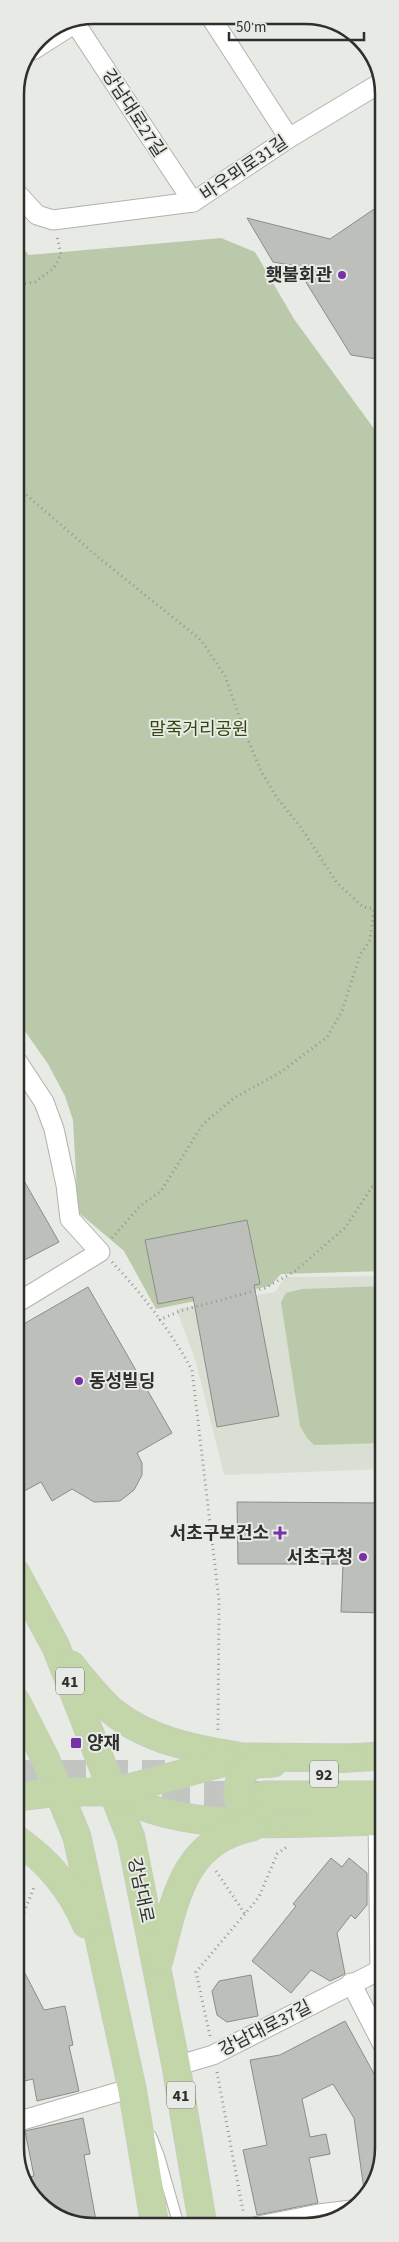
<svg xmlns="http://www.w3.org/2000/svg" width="399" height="2242" font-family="'Source Sans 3','Noto Sans KR',sans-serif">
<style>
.built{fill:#dadfd3}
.green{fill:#bac9aa}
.building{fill:#bdc0ba;stroke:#8b8d88}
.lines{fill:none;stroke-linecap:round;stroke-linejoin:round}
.primary-tunnel{stroke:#c3c6c0;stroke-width:28;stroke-dasharray:28 14;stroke-linecap:butt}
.service-casing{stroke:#b0b3ad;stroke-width:12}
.minor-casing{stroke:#b0b3ad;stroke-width:21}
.primary-casing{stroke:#c9c9c8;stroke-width:29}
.path{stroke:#959793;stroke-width:3;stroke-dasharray:1 4;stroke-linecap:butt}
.service{stroke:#fff;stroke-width:10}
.minor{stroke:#fff;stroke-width:19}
.primary{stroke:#c2d6a9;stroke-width:28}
.poi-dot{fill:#7632a6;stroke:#e8ebe5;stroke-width:2}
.labels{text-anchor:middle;stroke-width:4;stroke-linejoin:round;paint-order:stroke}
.shield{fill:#e8ebe5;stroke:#666864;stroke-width:1}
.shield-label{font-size:16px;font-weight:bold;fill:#2f302d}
.street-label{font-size:18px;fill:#2f302d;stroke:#e8ebe5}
.poi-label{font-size:18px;font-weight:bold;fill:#2f302d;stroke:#e8ebe5;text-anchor:end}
.park-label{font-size:18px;fill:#33470f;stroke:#e8ebe5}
.rim{fill:none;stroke:#2f302d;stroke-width:2.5}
</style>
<rect width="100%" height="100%" fill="#e8ebe5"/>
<path class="built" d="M384,1276V1469L224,1475L195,1359L176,1309L275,1292L285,1277Z"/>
<g class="green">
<path d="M221,238L255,252L294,319L383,441L384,1271L281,1274L270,1286L156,1309L124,1251L78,1212L73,1120L65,1096L48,1064L15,1017V240L29,255Z"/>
<path d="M384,1286V1443L314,1445L307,1438L300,1426L281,1302L286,1293L302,1289Z"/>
</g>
<g class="building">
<path d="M383,203V360L351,355L296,266L273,262L247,218L330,239Z"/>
<path d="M15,1165L59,1242L15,1265Z"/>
<path d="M247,1220L260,1284L254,1285L279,1416L217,1427L193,1297L158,1304L145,1240Z"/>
<path d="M88,1287L172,1433L137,1453L142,1463V1475L134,1490L120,1501L94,1502L72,1489L52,1501L41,1482L15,1496V1329Z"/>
<path d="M237,1502L384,1503V1613L341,1612L343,1564H238Z"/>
<path d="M331,1858L342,1867L349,1858L367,1873V1905L355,1919L351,1915L337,1933L345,1974L330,1981L311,1970L291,1993L252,1961L296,1906L293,1904Z"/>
<path d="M16,1956L44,2010L65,2006L73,2045L69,2046L79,2091L37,2101L33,2079L16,2083Z"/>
<path d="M251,1975L258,2016L227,2022L217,2015L212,1991L219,1981Z"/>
<path d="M345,2021L384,2092V2148L365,2197L354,2118L333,2084L302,2099L310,2137L326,2134L330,2154L309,2158L318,2203L257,2215L243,2150L267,2145L250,2060L280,2055Z"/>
<path d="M83,2118L90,2154L84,2155L97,2226L78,2225L35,2200L25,2178L34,2176L25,2131Z"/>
<path d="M321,2216L322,2222L315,2226H271Z"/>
</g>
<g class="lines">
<g class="primary-tunnel">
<path d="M16,1774H165"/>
<path d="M120,1795H262"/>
</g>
<g class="service-casing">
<g id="service">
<path d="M151,2136L159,2156L179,2226"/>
<path d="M236,2226L322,2209L355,2205"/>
</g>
</g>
<g class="minor-casing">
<g id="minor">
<path d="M210,16L289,138"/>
<path d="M75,23L193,202"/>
<path d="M33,50L77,22"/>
<path d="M15,191L37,215L53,220L193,202L289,138L382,82"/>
<path d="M15,1058L44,1102L54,1129L66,1185L70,1219L100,1252L15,1304"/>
<path d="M378,1821L380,1970"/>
<path d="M351,1983L384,2047"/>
<path d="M176,2066L213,2055L384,1968"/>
<path d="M16,2122L132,2088"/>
</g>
</g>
<g class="primary-casing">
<g id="primary">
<path d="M16,1573L56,1647L131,1838L176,2066L203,2226"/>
<path d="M71,1665C84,1681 97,1698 112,1711C147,1740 194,1749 238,1756"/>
<path d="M16,1701L45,1758L77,1837L132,2088L155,2226"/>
<path d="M330,1759L384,1756"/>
<path d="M114,1792C125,1797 135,1803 145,1807C214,1832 311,1822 384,1821"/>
<path d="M265,1795H384"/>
<path d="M16,1797L59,1792H114L244,1757L348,1758"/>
<path d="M272,1822C264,1819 253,1817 246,1812C232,1802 237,1771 253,1765C259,1763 267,1764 273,1763"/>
<path d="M16,1839C48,1861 71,1888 86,1924"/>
<path d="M159,1960C175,1901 182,1841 252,1827"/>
</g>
</g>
<g class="path">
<path d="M15,285L35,282L54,268L61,255L57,236"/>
<path d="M15,485L98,557L201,640L225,676L245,733L261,771L277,798L300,826L337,883L363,907L375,909"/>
<path d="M112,1238L140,1206L161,1191L203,1124L234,1098L281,1072L327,1037L342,1011L360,955L370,940L374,909L384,911"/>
<path d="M112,1262C143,1295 170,1330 192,1370L219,1600L218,1730"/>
<path d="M159,1320L180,1311L265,1288L295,1271L345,1228L372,1187L384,1185"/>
<path d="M216,1871L245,1914"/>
<path d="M22,1917L35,1885"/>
<path d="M210,2036L196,1972L259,1897L277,1854L288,1846"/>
<path d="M217,2072L243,2211"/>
</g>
<use href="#service" class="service"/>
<use href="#minor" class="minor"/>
<use href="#primary" class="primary"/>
</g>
<g class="poi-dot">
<circle cx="342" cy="275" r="5"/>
<circle cx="79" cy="1381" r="5"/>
<path d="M277.5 1525.5h5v5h5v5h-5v5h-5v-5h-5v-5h5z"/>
<circle cx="363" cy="1557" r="5"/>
<rect x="70" y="1737" width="12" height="12" rx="2.5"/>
</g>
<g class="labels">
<g class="shield">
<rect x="56" y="1667.5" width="28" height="27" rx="4"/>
<rect x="310" y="1760.5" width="28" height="27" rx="4"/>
<rect x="167" y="2081.5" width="28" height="27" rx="4"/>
</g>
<g class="shield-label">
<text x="70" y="1687">41</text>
<text x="324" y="1780">92</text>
<text x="181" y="2101">41</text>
</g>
<g class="street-label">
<text transform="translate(134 113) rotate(57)" y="6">강남대로27길</text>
<text transform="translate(244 168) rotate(-34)" y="6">바우뫼로31길</text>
<text transform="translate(141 1890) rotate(78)" y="6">강남대로</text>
<text transform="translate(265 2028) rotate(-27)" y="6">강남대로37길</text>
</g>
<g class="poi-label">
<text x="332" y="281">횃불회관</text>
<text x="89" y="1387" text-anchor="start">동성빌딩</text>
<text x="269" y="1539">서초구보건소</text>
<text x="353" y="1563">서초구청</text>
<text x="87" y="1749" text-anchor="start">양재</text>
</g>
<g class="park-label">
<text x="199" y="735">말죽거리공원</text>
</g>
</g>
<path d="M0 0H399V2242H0ZM94 24H305A70 70 0 0 1 375 94V2148A70 70 0 0 1 305 2218H94A70 70 0 0 1 24 2148V94A70 70 0 0 1 94 24Z" fill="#e8ebe5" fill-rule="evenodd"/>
<path class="rim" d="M94 24H305A70 70 0 0 1 375 94V2148A70 70 0 0 1 305 2218H94A70 70 0 0 1 24 2148V94A70 70 0 0 1 94 24Z"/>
<path d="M229 32v8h135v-8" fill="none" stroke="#2f302d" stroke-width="2.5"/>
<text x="236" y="32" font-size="15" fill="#2f302d" stroke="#e8ebe5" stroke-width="4" paint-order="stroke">50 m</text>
</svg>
